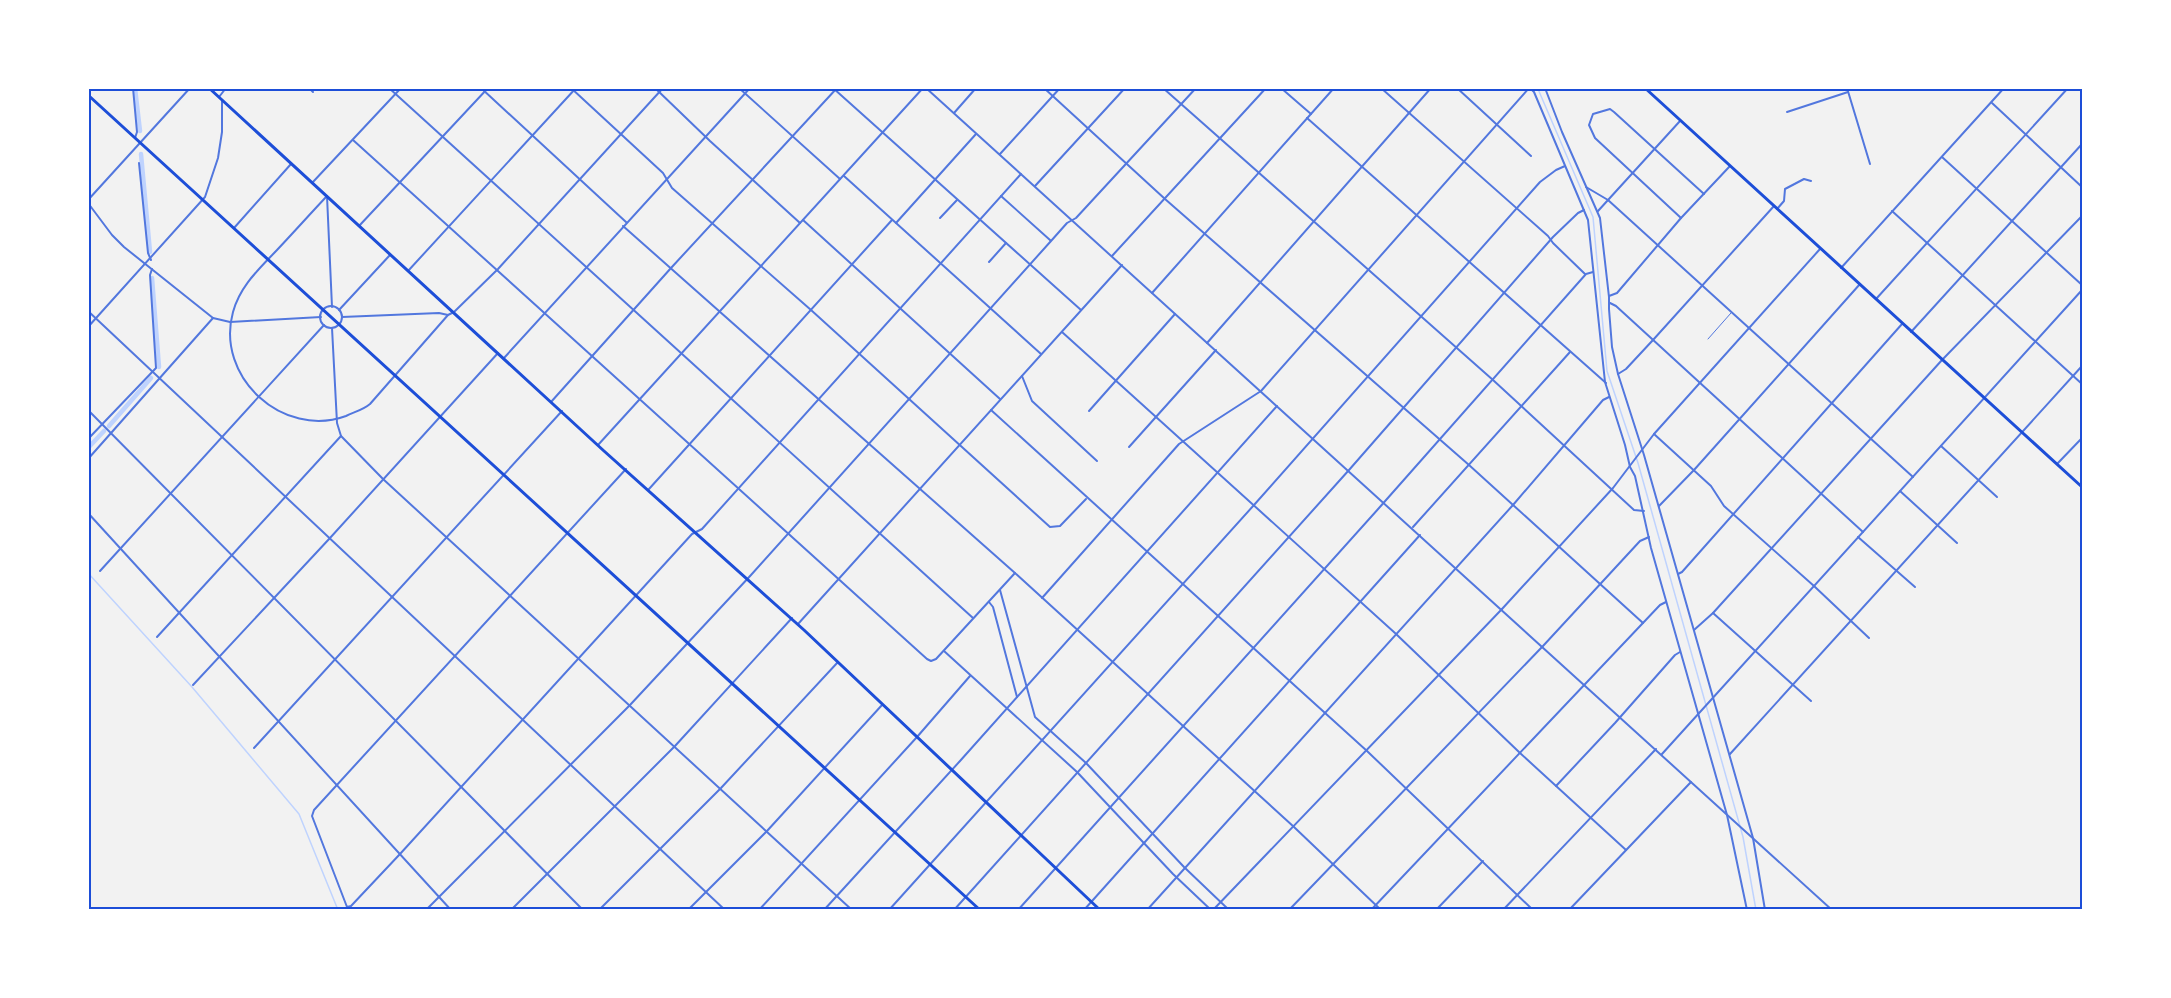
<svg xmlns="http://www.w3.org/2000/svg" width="2171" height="998" font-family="'DejaVu Sans',sans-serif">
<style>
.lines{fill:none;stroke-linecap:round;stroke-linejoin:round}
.stream{stroke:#bfd3fe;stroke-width:1.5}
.canal{stroke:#bfd3fe;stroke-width:4.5}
.service{stroke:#5277de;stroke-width:1}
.minor{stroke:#5277de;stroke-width:2}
.tertiary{stroke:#5277de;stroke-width:2}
.secondary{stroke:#1d4ed8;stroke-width:3}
.primary{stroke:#1d4ed8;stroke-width:3}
.neatline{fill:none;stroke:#1d4ed8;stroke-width:2}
</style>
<rect width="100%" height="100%" fill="#f2f2f2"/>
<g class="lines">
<g class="stream">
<path d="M1538,89L1593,217L1607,371L1638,463L1743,837L1756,910"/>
<path d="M88,573L192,687L299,814L338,910"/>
</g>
<g class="canal">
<path d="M135,88L140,131"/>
<path d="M141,154L150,252"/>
<path d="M152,278L159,367"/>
<path d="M109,426L151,378"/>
<path d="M88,448L104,431"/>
</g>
<path class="service" d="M1708,339L1731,313"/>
<g class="minor">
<path d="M133,88L137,132L135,138"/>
<path d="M309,88L313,92"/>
<path d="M389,88L973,618"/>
<path d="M481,88L626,222"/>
<path d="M571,88L663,173L672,188L811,310L1050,527L1060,526L1086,499"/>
<path d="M655,88L710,141L800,223"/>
<path d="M739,88L840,179"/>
<path d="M833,88L1081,310"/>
<path d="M1044,88L1165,199L1469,465L1643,623"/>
<path d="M1163,88L1493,380L1634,510L1644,511"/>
<path d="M1281,88L1311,114"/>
<path d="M1381,88L1548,236L1553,243L1585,274"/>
<path d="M1457,88L1531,156"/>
<path d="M1530,88L1534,92L1588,220L1605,382L1625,445L1630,467L1635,476L1651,548L1727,815L1747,910"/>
<path d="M1545,88L1562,132L1600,218L1609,297V309L1612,347L1618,374L1644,455L1753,838L1765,910"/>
<path d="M1847,88L1870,164"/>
<path d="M1992,103L2082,187"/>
<path d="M1787,112L1848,92"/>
<path d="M954,113L976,88"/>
<path d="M1307,118L1606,383"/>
<path d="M353,140L927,659L931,661L936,659L1015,573"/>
<path d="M1000,154L1060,88"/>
<path d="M1942,157L2082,285"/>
<path d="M139,163L148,253L151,260"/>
<path d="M844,176L1041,354"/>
<path d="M312,183L401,88"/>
<path d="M1035,186L1125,88"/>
<path d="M1586,187L1608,200L1913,477"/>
<path d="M327,196C310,214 294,232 277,250C259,269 240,286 233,312C215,377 283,439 346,416C354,412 363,410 370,404L448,315L454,312L498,269L663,88"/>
<path d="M327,196L332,307"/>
<path d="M1001,196L1050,240"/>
<path d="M88,200L190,88"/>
<path d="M88,203L112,235L124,247L213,318"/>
<path d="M1777,209L1784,201L1785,189L1804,179L1811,181"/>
<path d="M1598,211L1680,121"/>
<path d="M1892,211L2082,384"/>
<path d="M940,218L957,200"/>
<path d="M1681,218L1595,138L1589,125L1593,114L1610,109L1614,112L1704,194"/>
<path d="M803,220L1000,399"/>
<path d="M896,223L976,134"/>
<path d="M359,226L488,88"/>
<path d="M623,226L1015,573L1294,827L1381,910"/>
<path d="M234,228L291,164"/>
<path d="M1112,256L1266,88"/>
<path d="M989,262L1006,243"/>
<path d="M1841,268L2004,88"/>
<path d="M408,271L576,88"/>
<path d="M1152,293L1334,88"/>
<path d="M1609,296L1617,293L1681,218L1730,166"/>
<path d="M1876,299L2068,88"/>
<path d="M1610,303L1616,306L1863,532"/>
<circle cx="331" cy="317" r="11"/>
<path d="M339,310L390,255"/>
<path d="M88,311L725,910"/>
<path d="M342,317L439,313L448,315"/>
<path d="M332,328L337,423L341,436L383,479L852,910"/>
<path d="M1062,332L1395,633L1520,753L1626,850"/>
<path d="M1911,332L2082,144"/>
<path d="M1207,343L1431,88"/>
<path d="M504,358L750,88"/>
<path d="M1618,374L1626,369L1653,340L1774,206"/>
<path d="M1022,376L1032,401L1097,461"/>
<path d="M551,402L671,268L837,88"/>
<path d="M88,410L583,910"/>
<path d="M991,410L1367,751L1533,910"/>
<path d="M1089,411L1175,314"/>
<path d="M1654,434L1711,486L1724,506L1814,586L1869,638"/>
<path d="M88,439L156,368L150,275L152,269"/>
<path d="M598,445L923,88"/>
<path d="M1941,446L1997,497"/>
<path d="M1129,447L1216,350"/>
<path d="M88,459L213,318L230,322L321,317"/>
<path d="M2057,464L2082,438"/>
<path d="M626,469L314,810L312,816L347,907L351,906L400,854L692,534L702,529L1021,174"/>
<path d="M649,489L892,220"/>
<path d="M1900,491L1957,543"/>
<path d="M1659,506L1694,470L1860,284"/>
<path d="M88,513L451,910"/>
<path d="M1413,527L1570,352"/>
<path d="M1858,537L1915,587"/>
<path d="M100,571L324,325"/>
<path d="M1678,574L1682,572L1902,324"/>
<path d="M1000,590L1035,717L1086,763L1184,867L1229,910"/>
<path d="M989,602L993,607L1017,697"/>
<path d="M1713,613L1811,701"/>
<path d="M798,624L1122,265"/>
<path d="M1694,630L1713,613L1942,360L2082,216"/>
<path d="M157,637L341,436"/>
<path d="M944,651L1077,772L1173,874L1211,910"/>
<path d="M193,685L330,538L498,353"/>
<path d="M254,748L562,411"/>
<path d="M1662,754L2082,290"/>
<path d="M1730,754L2082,366"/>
<path d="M1556,786L1615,723L1675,655L1680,652"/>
<path d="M426,910L630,705L751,575L1051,241L1067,223L1076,218L1196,88"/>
<path d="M511,910L675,746L792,618"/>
<path d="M599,910L721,788L838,662"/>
<path d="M688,910L767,831L882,705"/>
<path d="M759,910L917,737L970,676"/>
<path d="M824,910L960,761L1277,406"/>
<path d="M889,910L1254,505L1540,182L1556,170L1565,166"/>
<path d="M954,910L1349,470L1553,237L1578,213L1584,210"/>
<path d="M1018,910L1379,508L1586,274L1593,272"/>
<path d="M1084,910L1420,535"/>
<path d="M1147,910L1513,505L1603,400L1609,397"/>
<path d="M1213,910L1502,609"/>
<path d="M1289,910L1543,646L1640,541L1649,537"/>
<path d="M1371,910L1660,605L1666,602"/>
<path d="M1436,910L1483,861"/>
<path d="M1503,910L1656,749"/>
<path d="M1569,910L1691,782"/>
</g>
<g class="tertiary">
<path d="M926,88L1832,910"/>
<path d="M219,97L226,88"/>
<path d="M88,327L205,197L218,158L222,132V101"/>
<path d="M1042,598L1179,444L1261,391L1529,88"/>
<path d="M1502,609L1613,488L1654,434L1820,249"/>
</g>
<path class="secondary" d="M1645,88L2082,487"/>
<g class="primary">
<path d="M209,88L604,451L804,630L1100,910"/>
<path d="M88,95L980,910"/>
</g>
</g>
<rect width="2171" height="998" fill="none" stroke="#ffffff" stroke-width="180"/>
<rect x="90" y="90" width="1991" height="818" class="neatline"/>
</svg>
